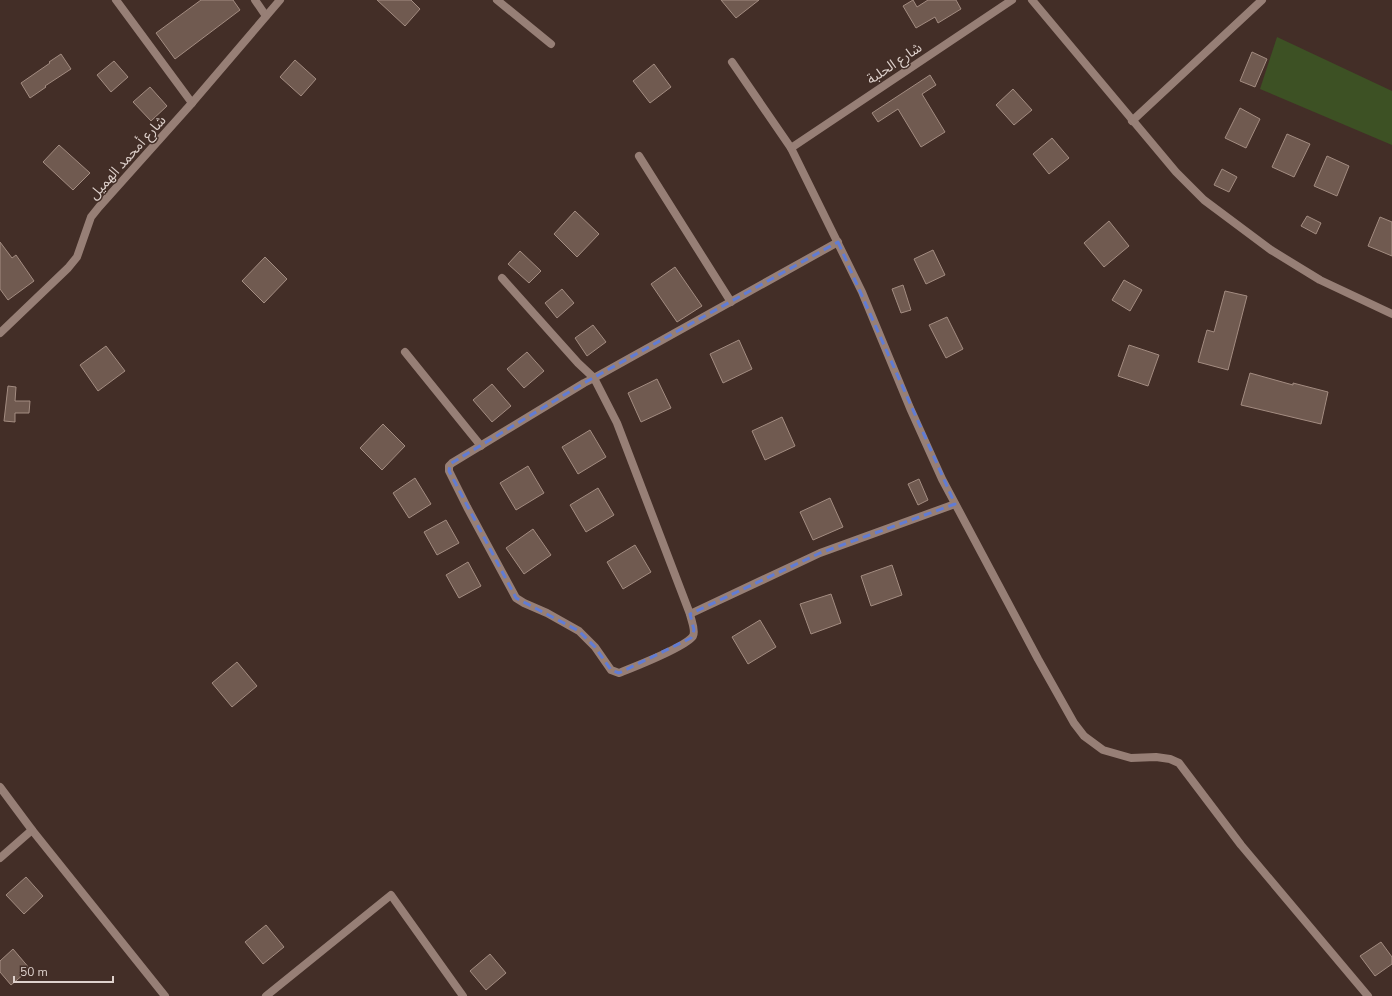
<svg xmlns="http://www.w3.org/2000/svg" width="1392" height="996" font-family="'Nunito Sans','Noto Sans Arabic',sans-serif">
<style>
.green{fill:#3d5124}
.building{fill:#705a50;stroke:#a38c81}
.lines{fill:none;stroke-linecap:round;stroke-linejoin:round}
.street{stroke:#977f76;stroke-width:8}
.marked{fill:none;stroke:#617cd4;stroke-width:3;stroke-dasharray:8 5;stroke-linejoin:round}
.labels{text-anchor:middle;stroke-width:3;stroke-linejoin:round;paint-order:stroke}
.street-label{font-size:14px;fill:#ded1cc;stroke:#432e27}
</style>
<rect width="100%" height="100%" fill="#432e27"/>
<path class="green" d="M1277,37L1392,91V145L1260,89Z"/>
<g class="building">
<path d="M201,0H233L240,10L175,59L156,33Z"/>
<path d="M377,0H411L420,9L405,26Z"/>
<path d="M721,0H759L736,18Z"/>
<path d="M913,0L917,7L928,0H956L961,9L938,23L935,17L916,28L903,6Z"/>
<path d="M1252,52L1267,59L1255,87L1240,81Z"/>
<path d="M61,54L71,69L45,86L46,87L30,98L21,83L50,63L49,62Z"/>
<path d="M295,60L316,79L301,96L280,77Z"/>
<path d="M114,61L128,77L111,92L97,75Z"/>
<path d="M654,64L671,87L650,103L633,81Z"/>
<path d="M930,75L936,85L922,94L945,132L921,147L898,109L878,122L872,113Z"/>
<path d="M150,87L167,106L151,121L133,102Z"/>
<path d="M1013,89L1032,110L1014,125L996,105Z"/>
<path d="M1240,108L1260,119L1246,148L1225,138Z"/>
<path d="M1287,134L1310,144L1294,177L1272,167Z"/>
<path d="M1052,138L1069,158L1049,174L1033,154Z"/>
<path d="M59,145L90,173L73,190L43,162Z"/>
<path d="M1327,156L1349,166L1337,196L1314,186Z"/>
<path d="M1222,169L1237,177L1229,192L1214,185Z"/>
<path d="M575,211L599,234L577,257L554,234Z"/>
<path d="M1307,216L1321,223L1316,234L1301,226Z"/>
<path d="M1380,217L1392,222V256L1368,246Z"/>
<path d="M1109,221L1129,246L1104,267L1084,243Z"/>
<path d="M0,242L12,258L16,255L34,281L8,300L0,289Z"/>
<path d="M933,250L945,275L926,284L914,259Z"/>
<path d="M520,251L541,271L529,283L508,264Z"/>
<path d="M265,257L287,279L264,303L242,281Z"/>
<path d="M675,267L702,306L677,322L651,284Z"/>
<path d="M1124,280L1142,290L1130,311L1112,300Z"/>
<path d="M903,285L911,310L901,313L892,289Z"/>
<path d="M562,289L574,303L557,318L545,303Z"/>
<path d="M1225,291L1247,296L1228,370L1198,362L1207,330L1214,332Z"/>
<path d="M947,317L963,349L946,358L929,325Z"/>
<path d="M593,325L606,342L587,356L575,338Z"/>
<path d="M739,340L752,369L723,383L710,354Z"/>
<path d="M1129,345L1159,355L1148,386L1118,376Z"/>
<path d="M106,346L125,371L98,391L80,365Z"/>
<path d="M527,352L544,371L524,388L507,369Z"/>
<path d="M1250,373L1293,385V383L1328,392L1321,424L1241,405Z"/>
<path d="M657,379L671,408L641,422L628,393Z"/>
<path d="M492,384L511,406L492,422L473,400Z"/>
<path d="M8,386L16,387L15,401H30L29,413H15V422L4,421Z"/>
<path d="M782,417L795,446L765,460L752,431Z"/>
<path d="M383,424L405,446L382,470L360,448Z"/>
<path d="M590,430L606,457L578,474L562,447Z"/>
<path d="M528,466L544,493L516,510L500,483Z"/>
<path d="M415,478L431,504L409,518L393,493Z"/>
<path d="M919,479L928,500L918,505L908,484Z"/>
<path d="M598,488L614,515L586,532L570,505Z"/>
<path d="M830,498L843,527L813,540L800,512Z"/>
<path d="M446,520L459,543L437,555L424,532Z"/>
<path d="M533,529L551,555L524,574L506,548Z"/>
<path d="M635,545L651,572L623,589L607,562Z"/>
<path d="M468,562L481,586L459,598L446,575Z"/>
<path d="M892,565L902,595L871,606L861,576Z"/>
<path d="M831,594L841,623L811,634L800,604Z"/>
<path d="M760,620L776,647L748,664L732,637Z"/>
<path d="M237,662L257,686L232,707L212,683Z"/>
<path d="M26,877L43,896L24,914L6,895Z"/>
<path d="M266,925L284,947L263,964L245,942Z"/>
<path d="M1381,942L1392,957V964L1375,976L1360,956Z"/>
<path d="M13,949L30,969L11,985L0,972V961Z"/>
<path d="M490,954L506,973L486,990L470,971Z"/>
</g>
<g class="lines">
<g class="street">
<path d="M116,0L192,103"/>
<path d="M255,0L266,16"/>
<path d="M497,0L551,44"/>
<path d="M1032,0L1176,172L1204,200L1271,250L1320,280L1392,314"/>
<path d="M732,62L791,148L862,292L910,408L942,479L1038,659L1074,723L1084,736L1103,750L1131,758L1156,757L1170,759L1179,763L1241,845L1368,996"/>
<path d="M1132,121L1262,0"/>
<path d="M791,148L1012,0"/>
<path d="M639,156L731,302"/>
<path d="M502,278L578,363L594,378L617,423L690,614C691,620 696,630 693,636C686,647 634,667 619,673L611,670L595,647L579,631L547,613L524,603L516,598L467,507L449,471V466L452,463L584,383L594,378C676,333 756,287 838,242"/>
<path d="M0,333L68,268L77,257L91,217L99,207L192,103L280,0"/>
<path d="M405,352L481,446"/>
<path d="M690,614L820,553L955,504"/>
<path d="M0,787L32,830L165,996"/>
<path d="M0,858L32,830"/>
<path d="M266,996L391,895L463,996"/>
</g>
</g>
<path class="marked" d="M838,242L955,504L820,553L690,614L694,630L691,638L619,673L611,670L595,647L579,631L516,598L449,471L450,464L584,383Z"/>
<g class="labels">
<g class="street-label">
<text transform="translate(894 63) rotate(-34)" y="5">شارع الحلبة</text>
<text transform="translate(127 157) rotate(-48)" y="5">شارع أمحمد الهميل</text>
</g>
</g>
<path d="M14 976v6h99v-6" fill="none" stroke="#ded1cc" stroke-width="2"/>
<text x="20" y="976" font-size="12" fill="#ded1cc" stroke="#432e27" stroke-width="3" paint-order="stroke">50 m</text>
</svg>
